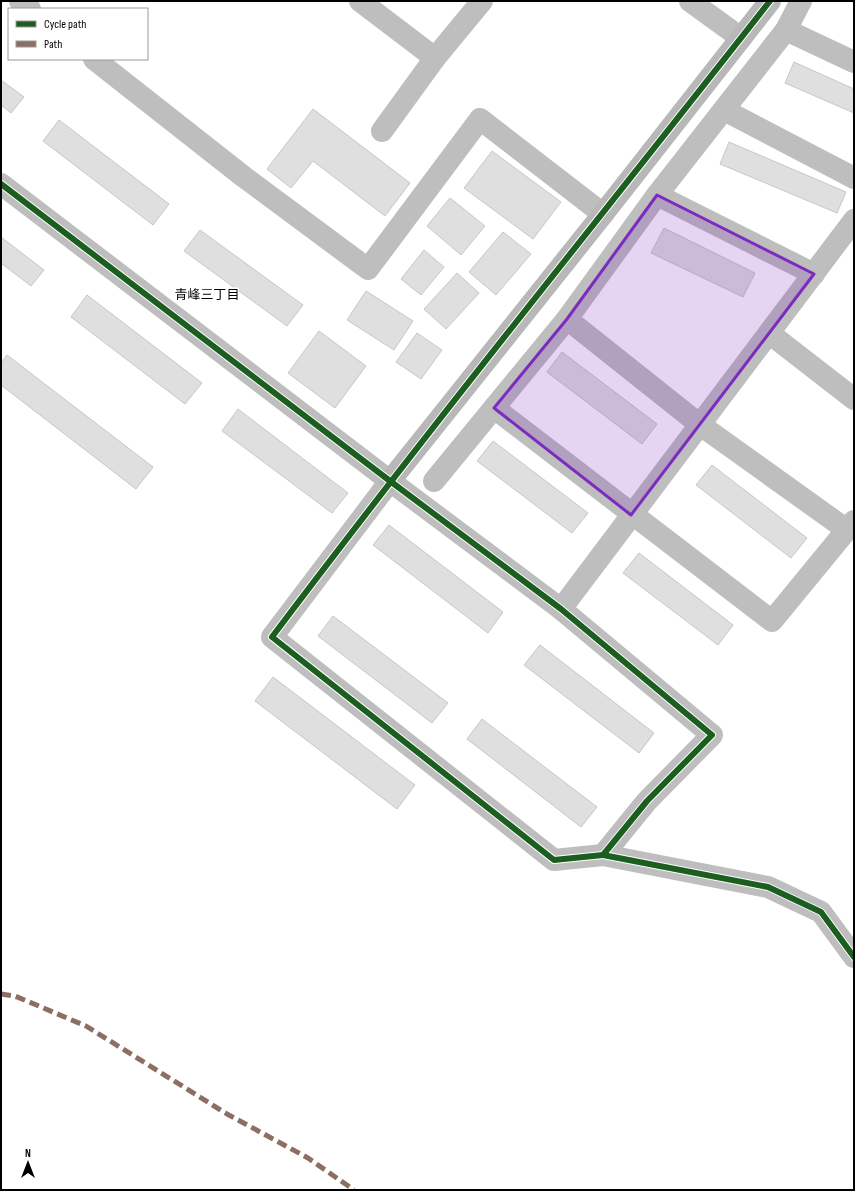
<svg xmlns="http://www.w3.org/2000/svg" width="855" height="1191" font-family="'Sofia Sans Condensed','Noto Sans JP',sans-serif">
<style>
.building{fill:#dfdfdf;stroke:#c7c7c7}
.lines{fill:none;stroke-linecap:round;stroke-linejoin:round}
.street{stroke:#bebebe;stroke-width:22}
.secondary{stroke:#b8b8b8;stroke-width:22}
.quiet{stroke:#8d6e63;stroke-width:5;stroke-dasharray:10 5;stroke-linecap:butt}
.cycleway-casing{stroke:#fff;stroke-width:8}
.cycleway{stroke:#1b5e20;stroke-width:6}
.marked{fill:#7b2cbf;fill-opacity:0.2;stroke:#7b2cbf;stroke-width:3;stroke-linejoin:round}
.labels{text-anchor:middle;stroke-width:3;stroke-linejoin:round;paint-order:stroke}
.neighbourhood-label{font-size:13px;fill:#000;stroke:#fff}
</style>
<rect width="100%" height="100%" fill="#fff"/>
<g class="building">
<path d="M794,62L854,89V113L785,83Z"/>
<path d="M1,80L24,97L11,113L1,105Z"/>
<path d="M313,109L410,183L385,216L313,161L291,188L267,169Z"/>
<path d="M59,120L169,204L153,225L43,141Z"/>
<path d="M729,142L846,192L837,213L720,164Z"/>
<path d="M492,151L561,202L533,239L464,188Z"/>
<path d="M450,198L485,226L461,255L427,226Z"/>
<path d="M664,228L755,273L743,297L651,253Z"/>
<path d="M200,230L303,305L287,326L184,251Z"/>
<path d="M503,232L531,254L496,295L469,272Z"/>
<path d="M1,237L44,270L31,286L1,263Z"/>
<path d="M424,250L444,267L421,295L401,279Z"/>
<path d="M457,273L479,293L446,329L424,309Z"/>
<path d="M366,291L413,321L394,350L347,320Z"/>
<path d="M87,295L202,383L185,404L71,317Z"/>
<path d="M319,331L366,366L335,408L288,373Z"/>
<path d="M417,333L442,350L421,379L396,362Z"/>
<path d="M562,352L657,424L642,444L547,372Z"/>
<path d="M7,355L153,467L136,489L1,385V363Z"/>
<path d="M238,409L348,493L332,513L222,431Z"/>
<path d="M493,441L588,513L572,533L477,461Z"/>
<path d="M712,465L807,538L791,558L696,485Z"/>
<path d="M389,525L503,612L488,633L373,545Z"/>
<path d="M639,553L733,625L718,645L623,573Z"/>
<path d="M333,616L448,703L432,723L318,636Z"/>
<path d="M540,645L654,733L639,753L524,665Z"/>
<path d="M273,677L415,785L397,809L255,701Z"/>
<path d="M482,719L597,807L581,827L467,739Z"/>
</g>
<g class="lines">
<g class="street">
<path d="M20,1L30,9"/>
<path d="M360,1L435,58"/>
<path d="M690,1L741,38"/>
<path d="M786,30L854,62"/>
<path d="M94,59L244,177L368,269L480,119L603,214"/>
<path d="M724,110L854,178"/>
<path d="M382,131L435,58L482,1"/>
<path d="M1,184L390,481L561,609L712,735L647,801L603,855L768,887L821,912L854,957"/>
<path d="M657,195L814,274"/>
<path d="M567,319L699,424L847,530"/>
<path d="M769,333L854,399"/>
<path d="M494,408L772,621L854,521"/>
<path d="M390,481L272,637L554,860L603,855"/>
<path d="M434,481L567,319L657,195L786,30L801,1"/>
<path d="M561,609L854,220"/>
</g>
<path class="secondary" d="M390,481L603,214L770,1"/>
<path class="quiet" d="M1,994L15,996L86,1026L227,1114L308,1158L354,1190"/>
<g class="cycleway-casing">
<g id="cycleway">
<path d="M1,184L390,481L561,609L712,735L647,801L603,855L768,887L821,912L854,957"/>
<path d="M603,855L554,860L272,637C434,422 604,213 770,1"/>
</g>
</g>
<use href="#cycleway" class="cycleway"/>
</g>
<path class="marked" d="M657,195L814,274L631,515L494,408L567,319Z"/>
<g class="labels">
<g class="neighbourhood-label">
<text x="207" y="299">青峰三丁目</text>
</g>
</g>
<rect width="855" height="1191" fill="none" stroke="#000000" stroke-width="4"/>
<rect x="8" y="8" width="140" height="52" fill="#ffffff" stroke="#999999"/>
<rect x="16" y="21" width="20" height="6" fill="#1b5e20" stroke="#999999"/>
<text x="44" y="28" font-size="12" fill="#000000">Cycle path</text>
<rect x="16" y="41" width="20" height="6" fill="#8d6e63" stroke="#999999"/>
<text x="44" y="48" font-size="12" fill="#000000">Path</text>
<g transform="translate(28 1163)" stroke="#ffffff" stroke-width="3" paint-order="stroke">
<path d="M0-3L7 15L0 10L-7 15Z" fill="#000000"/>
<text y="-6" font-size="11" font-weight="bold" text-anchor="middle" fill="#000000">N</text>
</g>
</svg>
